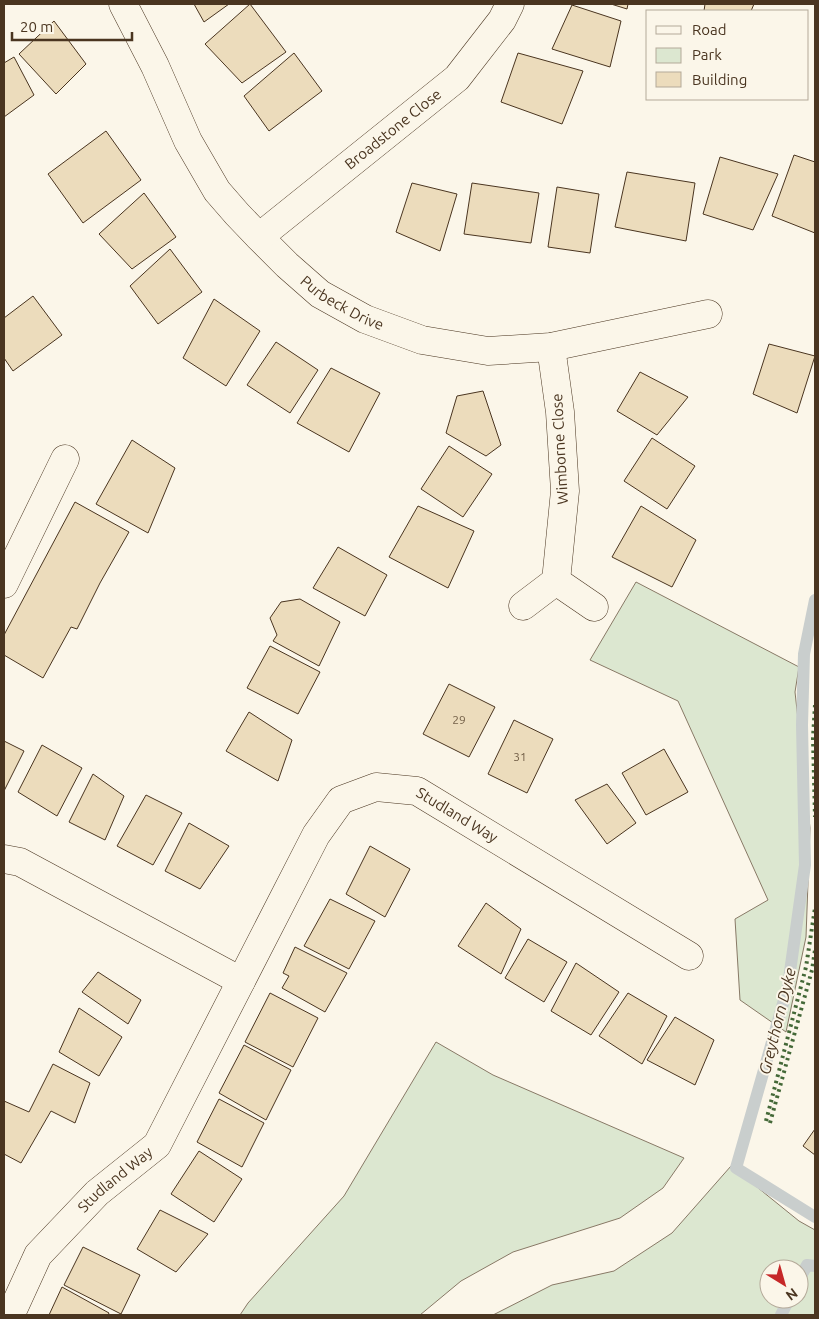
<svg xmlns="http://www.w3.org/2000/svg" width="819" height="1319" font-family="Ubuntu,sans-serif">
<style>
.green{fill:#dce7d0;stroke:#887966;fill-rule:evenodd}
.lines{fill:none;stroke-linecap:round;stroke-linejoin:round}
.stream{stroke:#c9cecd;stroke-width:12}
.building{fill:#ecdcbc;stroke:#4a3520}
.minor-casing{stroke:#4a3520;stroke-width:29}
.minor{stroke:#fbf6e9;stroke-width:28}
.hedge{stroke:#436837;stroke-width:4;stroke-dasharray:2.5 4;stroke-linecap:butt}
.labels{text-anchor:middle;stroke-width:4;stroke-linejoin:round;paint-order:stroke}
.number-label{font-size:12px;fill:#725f47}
.street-label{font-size:15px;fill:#4a3520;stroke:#fbf6e9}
.water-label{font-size:16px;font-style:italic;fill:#4a3520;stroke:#fbf6e9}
</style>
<rect width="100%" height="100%" fill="#fbf6e9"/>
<g class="green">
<path d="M636,582L799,667L795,692L810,828L806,937L786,1032L740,1000L735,919L768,900L678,701L590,660Z"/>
<path d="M436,1042L493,1075L684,1158L663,1188L620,1218L513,1252L461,1281L420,1315H240L248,1303L344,1196Z"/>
<path d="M731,1166L799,1221L815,1230V1315H493L552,1285L614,1271L672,1233ZM769,1269H799V1299H769Z"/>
</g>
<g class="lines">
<g class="stream">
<path d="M815,600L804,654L802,725L805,865L788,986L736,1168L815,1217"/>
<path d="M799,1280L807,1265L815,1266"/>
<path d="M781,1315L789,1299"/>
</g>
</g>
<g class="building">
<path d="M194,4H229L204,22Z"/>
<path d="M250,4L286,52L242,83L205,44Z"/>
<path d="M611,4H628L627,9Z"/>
<path d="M705,4H754L751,11H704Z"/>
<path d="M572,5L621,21L610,67L552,49Z"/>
<path d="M54,21L86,64L56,94L19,54Z"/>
<path d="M294,53L322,91L269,131L244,96Z"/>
<path d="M518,53L583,71L562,124L501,102Z"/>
<path d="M14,57L34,95L4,117V63Z"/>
<path d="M106,131L141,180L83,223L48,174Z"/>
<path d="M794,155L815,162V233L772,216Z"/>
<path d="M720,157L778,174L753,230L703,214Z"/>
<path d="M627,172L695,183L686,241L615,227Z"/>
<path d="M412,183L457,194L440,251L396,232Z"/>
<path d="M472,183L539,193L531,243L464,234Z"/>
<path d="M557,187L599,194L590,253L548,247Z"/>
<path d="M144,193L176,237L132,269L99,234Z"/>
<path d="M170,249L202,292L158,324L130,286Z"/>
<path d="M33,296L62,335L13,371L4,358V318Z"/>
<path d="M214,299L260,331L226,386L183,358Z"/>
<path d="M276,342L318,370L290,413L247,385Z"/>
<path d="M769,344L815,356L797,413L753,394Z"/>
<path d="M331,368L380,393L349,452L297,423Z"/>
<path d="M640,372L688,397L657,435L617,411Z"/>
<path d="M483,391L501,445L486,456L446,433L457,396Z"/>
<path d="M652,438L695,466L667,509L624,481Z"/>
<path d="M132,440L175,468L148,533L96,504Z"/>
<path d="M449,446L492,474L463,517L421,489Z"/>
<path d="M75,502L129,532L100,583L77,629L71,627L43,678L4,655V635Z"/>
<path d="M418,506L474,531L448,588L389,557Z"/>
<path d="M641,506L696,540L672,587L612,557Z"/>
<path d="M338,547L387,575L365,616L313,588Z"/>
<path d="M300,599L340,622L319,666L273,641L277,635L270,618L281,602Z"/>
<path d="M270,646L320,672L298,714L247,688Z"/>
<path d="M449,684L495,707L469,757L423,734Z"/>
<path d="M249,712L292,740L278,781L226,751Z"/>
<path d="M514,720L553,739L527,793L488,774Z"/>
<path d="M4,741L24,751L4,791Z"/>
<path d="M42,745L82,768L57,816L18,792Z"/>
<path d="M664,749L688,792L646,815L622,773Z"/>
<path d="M93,774L124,796L105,840L69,822Z"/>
<path d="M607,784L636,823L607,844L575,800Z"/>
<path d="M146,795L182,813L153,865L117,846Z"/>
<path d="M189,823L229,846L200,889L165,871Z"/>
<path d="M370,846L410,869L385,917L346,894Z"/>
<path d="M330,899L375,921L349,969L304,946Z"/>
<path d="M486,903L521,929L501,974L458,946Z"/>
<path d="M528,939L567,962L544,1002L505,978Z"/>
<path d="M295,947L347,973L325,1012L282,988L289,976L283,973Z"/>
<path d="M576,963L619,992L591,1035L551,1011Z"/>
<path d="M98,972L141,1000L128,1024L82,992Z"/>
<path d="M270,993L318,1018L293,1067L245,1042Z"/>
<path d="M628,993L667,1016L642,1064L599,1036Z"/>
<path d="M79,1008L122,1037L99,1076L59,1052Z"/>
<path d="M675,1017L714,1040L695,1085L647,1060Z"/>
<path d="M244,1045L291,1070L266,1120L219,1093Z"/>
<path d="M53,1064L90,1083L75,1123L51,1111L21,1163L4,1154V1101L29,1112Z"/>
<path d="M219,1099L264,1123L242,1167L197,1142Z"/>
<path d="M815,1129V1155L803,1146Z"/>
<path d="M199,1151L242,1179L214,1222L171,1194Z"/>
<path d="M160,1210L208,1234L176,1272L137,1249Z"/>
<path d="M83,1247L140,1275L121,1314L64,1285Z"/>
<path d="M62,1287L109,1313L108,1315H49Z"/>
</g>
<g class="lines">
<g class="minor-casing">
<g id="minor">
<path id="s1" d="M123,4L155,66L188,141L217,191L237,214L259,237L287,265L320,294L365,319L422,340L488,351L551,347L708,314"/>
<path id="s2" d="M259,237L457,78L502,20L510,4"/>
<path d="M556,581L594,607"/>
<path d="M4,584L65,459"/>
<path d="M523,606L556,581L565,491L560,412L551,347"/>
<path d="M4,859L20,862L241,981"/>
<path id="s3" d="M4,1313L11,1314L38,1255L97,1193L157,1145L316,835L341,800L376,787L417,791L689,956"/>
</g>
</g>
<use href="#minor" class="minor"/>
<g class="hedge">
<path d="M815,705L813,738L815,817"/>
<path d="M766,1121L806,967L815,908"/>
<path d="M770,1123L812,970L815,950"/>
</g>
</g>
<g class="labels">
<g class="number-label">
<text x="459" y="724">29</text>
<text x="520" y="761">31</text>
</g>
<g class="street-label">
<text dy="5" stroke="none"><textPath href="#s2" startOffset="172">Broadstone Close</textPath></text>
<text dy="5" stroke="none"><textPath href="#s1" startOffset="379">Purbeck Drive</textPath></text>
<text transform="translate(560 449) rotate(-93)" y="5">Wimborne Close</text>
<text dy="5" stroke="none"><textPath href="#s3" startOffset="751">Studland Way</textPath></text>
<text dy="5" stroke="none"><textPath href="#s3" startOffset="180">Studland Way</textPath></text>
</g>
<g class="water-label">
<text transform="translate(777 1021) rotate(-76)" y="6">Greythorn Dyke</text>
</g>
</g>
<rect width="819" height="1319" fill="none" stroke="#4a3520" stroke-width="10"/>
<rect x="646" y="10" width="162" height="90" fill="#fbf6e9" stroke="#b4a999"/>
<rect x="656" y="26" width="25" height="8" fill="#fbf6e9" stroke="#b4a999"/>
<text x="692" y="35" font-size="15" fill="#4a3520">Road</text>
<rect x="656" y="48" width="25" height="15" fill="#dce7d0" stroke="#b4a999"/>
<text x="692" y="60" font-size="15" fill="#4a3520">Park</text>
<rect x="656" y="72" width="25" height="15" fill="#ecdcbc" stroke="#b4a999"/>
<text x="692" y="85" font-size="15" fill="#4a3520">Building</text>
<g transform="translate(784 1284) rotate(143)"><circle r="24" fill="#fbf6e9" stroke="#b4a999"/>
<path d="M0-4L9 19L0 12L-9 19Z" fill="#c62828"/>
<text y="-8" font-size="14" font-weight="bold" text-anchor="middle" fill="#4a3520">N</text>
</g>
<path d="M12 32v8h120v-8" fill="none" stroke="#4a3520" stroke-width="2.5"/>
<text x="20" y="32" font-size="15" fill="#4a3520" stroke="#fbf6e9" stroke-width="4" paint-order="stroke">20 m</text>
</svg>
